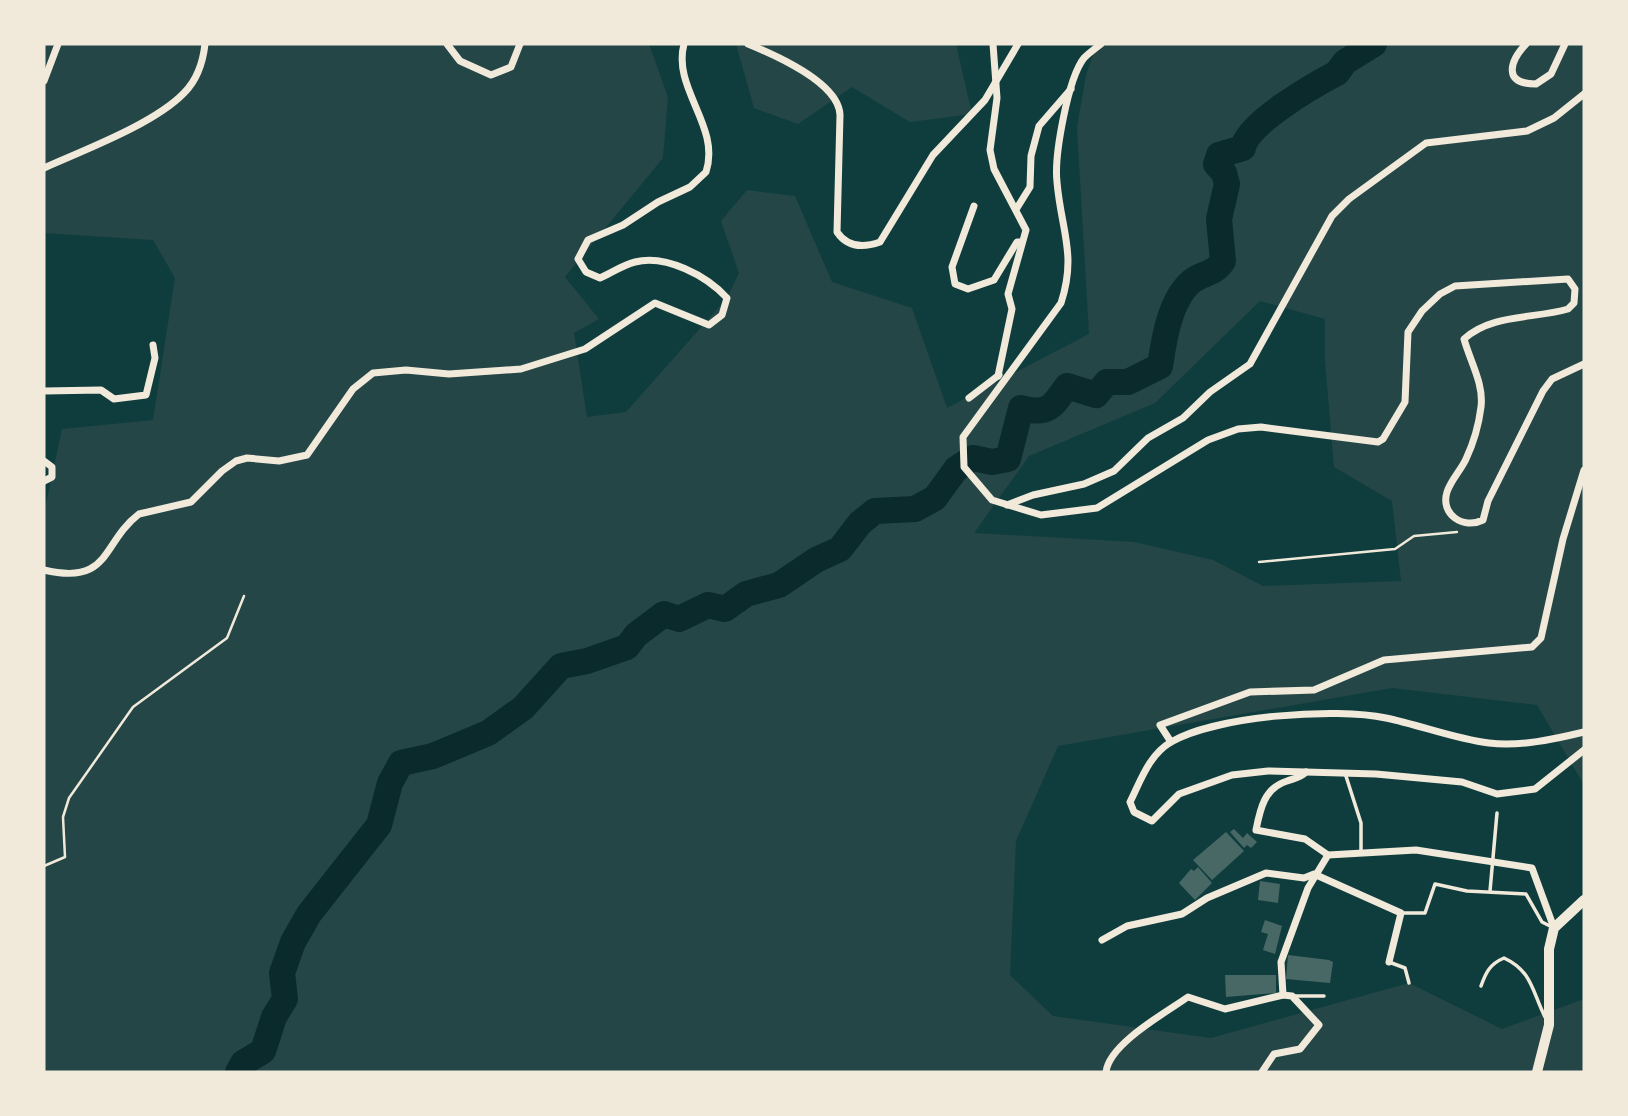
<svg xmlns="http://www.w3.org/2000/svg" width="1628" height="1116" font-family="Jost,sans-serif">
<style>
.green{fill:#244646;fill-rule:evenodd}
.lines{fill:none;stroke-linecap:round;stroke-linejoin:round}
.river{stroke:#0a2a2b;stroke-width:26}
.building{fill:#486865}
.path{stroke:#f1e9da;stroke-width:2.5}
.service{stroke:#f1e9da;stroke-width:3.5}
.minor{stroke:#f1e9da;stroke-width:7}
.secondary{stroke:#f1e9da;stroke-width:10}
</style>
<rect width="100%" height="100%" fill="#0f3d3e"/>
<g class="green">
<path d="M44,44H649L668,97L663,158L565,277L599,319L574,333L587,417L626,412L727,298L739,273L721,221L747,190L795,196L832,282L912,308L947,408L1089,334L1077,127L1086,75L1097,44H1584V785L1537,705L1392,688L1058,746L1016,841L1010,975L1053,1016L1211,1038L1409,983L1502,1029L1584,999V1072H44V513L62,429L153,420L175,278L153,240L44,233ZM1260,301L1325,319V361L1334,467L1392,501L1401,581L1263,586L1213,560L1134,542L974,533L1029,456L1155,403Z"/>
<path d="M736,44H956L972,114L910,122L852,87L798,124L754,108Z"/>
</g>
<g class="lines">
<path class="river" d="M238,1072L243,1063L263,1051L274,1017L285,999L282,973L293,942L309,914L379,825L390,783L401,763L433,756L488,733L523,708L561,666L587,661L627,647L636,635L664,614L679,619L708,605L725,609L746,594L779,585L816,560L840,549L860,523L875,511L915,509L935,498L956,469L973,458L992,462L1008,459L1021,408C1047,415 1052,408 1067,386L1096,395L1107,382H1128L1160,366C1164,339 1170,300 1191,282C1201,273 1214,275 1223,261L1219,219L1227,184L1224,173L1216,164L1219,155L1243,148C1246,124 1314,85 1337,73L1345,62L1374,44"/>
</g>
<g class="building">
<path d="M1234,829L1243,838L1247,833L1257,842L1251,848L1247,845L1244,848L1230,832Z"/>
<path d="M1226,832L1244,851L1212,880L1193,860Z"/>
<path d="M1198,867L1212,883L1195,900L1179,883L1191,869L1194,871Z"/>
<path d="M1260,881L1280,884L1278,903L1258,900Z"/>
<path d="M1265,920L1282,926L1275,954L1263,950L1268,934L1261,932Z"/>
<path d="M1288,955L1329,960L1333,962L1330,983L1286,979Z"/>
<path d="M1225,975H1276V993L1226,997Z"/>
</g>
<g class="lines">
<g class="path">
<path d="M1259,562L1395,549L1414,536L1457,532"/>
<path d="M44,866L65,857L63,817L69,798L133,707L227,638L244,596"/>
</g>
<g class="service">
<path d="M1345,773L1361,823V853"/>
<path d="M1490,891L1497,813"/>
<path d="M1402,913H1425L1435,884L1467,891L1526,894L1542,922L1552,927"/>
<path d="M1389,962L1405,968L1409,983"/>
<path d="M1481,986C1486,972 1490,964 1504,958C1532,971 1532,991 1545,1017"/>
<path d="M1294,996H1324"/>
</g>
<g class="minor">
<path d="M447,44L460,61L491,75L511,67L520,44"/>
<path d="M748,44C775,55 839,83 840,115L837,232C847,247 863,248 880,242L933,155L985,100L1018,44"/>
<path d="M993,44L997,98L990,150L994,169L1026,230L1008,294L1012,309L998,376"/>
<path d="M1101,44C1096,48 1089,53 1084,58C1068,78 1054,156 1057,182C1061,230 1077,254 1061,303L963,437L964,467L992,500L1041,515L1097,508L1208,440L1238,429L1261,427L1378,442L1383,439L1405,402L1408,332L1422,311L1440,294L1455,286L1568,279L1575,289L1574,303L1568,309C1533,319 1491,314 1464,339C1470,361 1484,384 1481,407C1479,423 1473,444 1466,459C1461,470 1451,480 1447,492C1440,514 1463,530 1483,520L1488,501L1543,391L1552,379L1584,364"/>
<path d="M1526,44C1510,61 1502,84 1536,84L1551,74L1565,44"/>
<path d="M44,81L58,44"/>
<path d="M44,168C84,150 154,124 184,93C197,80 203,62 205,44"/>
<path d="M974,206L952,267L955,284L968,289L994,280L1017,242H1022"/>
<path d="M1017,208L1030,187L1031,156L1039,126L1071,89"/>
<path d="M44,391L101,390L114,399L146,395L155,358L153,345"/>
<path d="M969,398L999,375"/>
<path d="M44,461L52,467V477L44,481"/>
<path d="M1007,505L1033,495L1084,484L1114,471L1148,438L1183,418L1210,392L1250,364L1332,216L1349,199L1426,143L1527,131L1554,118L1584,94"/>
<path d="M44,570C111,586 101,543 139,514L191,502L222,471L236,461L247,458L279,461L307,455L353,389L373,373L406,370L449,374L521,369L585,349L655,303L709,325L722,315L727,298C707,276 666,254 635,262C623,265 611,273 600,278L586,272L578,259L588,240L623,225L658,202L690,187L706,172C721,126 672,89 684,44"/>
<path d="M1584,732C1555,739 1519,747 1489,743C1455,739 1420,725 1386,718C1336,707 1216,716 1171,742C1149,755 1141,780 1130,802L1134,812L1152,821L1179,794L1232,775L1268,771L1376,774L1462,782L1497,794L1535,789L1584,750"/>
<path d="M1171,742L1160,725L1250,692L1314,690L1384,660L1532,647L1541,638L1563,539L1584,470"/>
<path d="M1306,772C1300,778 1295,778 1287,781C1264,788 1260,810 1256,830L1305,839L1328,855"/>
<path d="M1102,940L1127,926L1182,914L1207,898L1266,873L1304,878L1314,874L1401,913L1389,962"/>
<path d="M1106,1072C1109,1044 1165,1013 1188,997L1225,1009L1283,995L1281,962L1308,888L1328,855L1416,850L1532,868L1554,928"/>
<path d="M1262,1072L1274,1054L1300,1049L1319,1025L1292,996L1283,995"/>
</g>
<path class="secondary" d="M1537,1072L1549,1025V949L1554,928L1584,900"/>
</g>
<rect width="1628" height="1116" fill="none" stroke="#f1e9da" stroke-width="91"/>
</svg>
